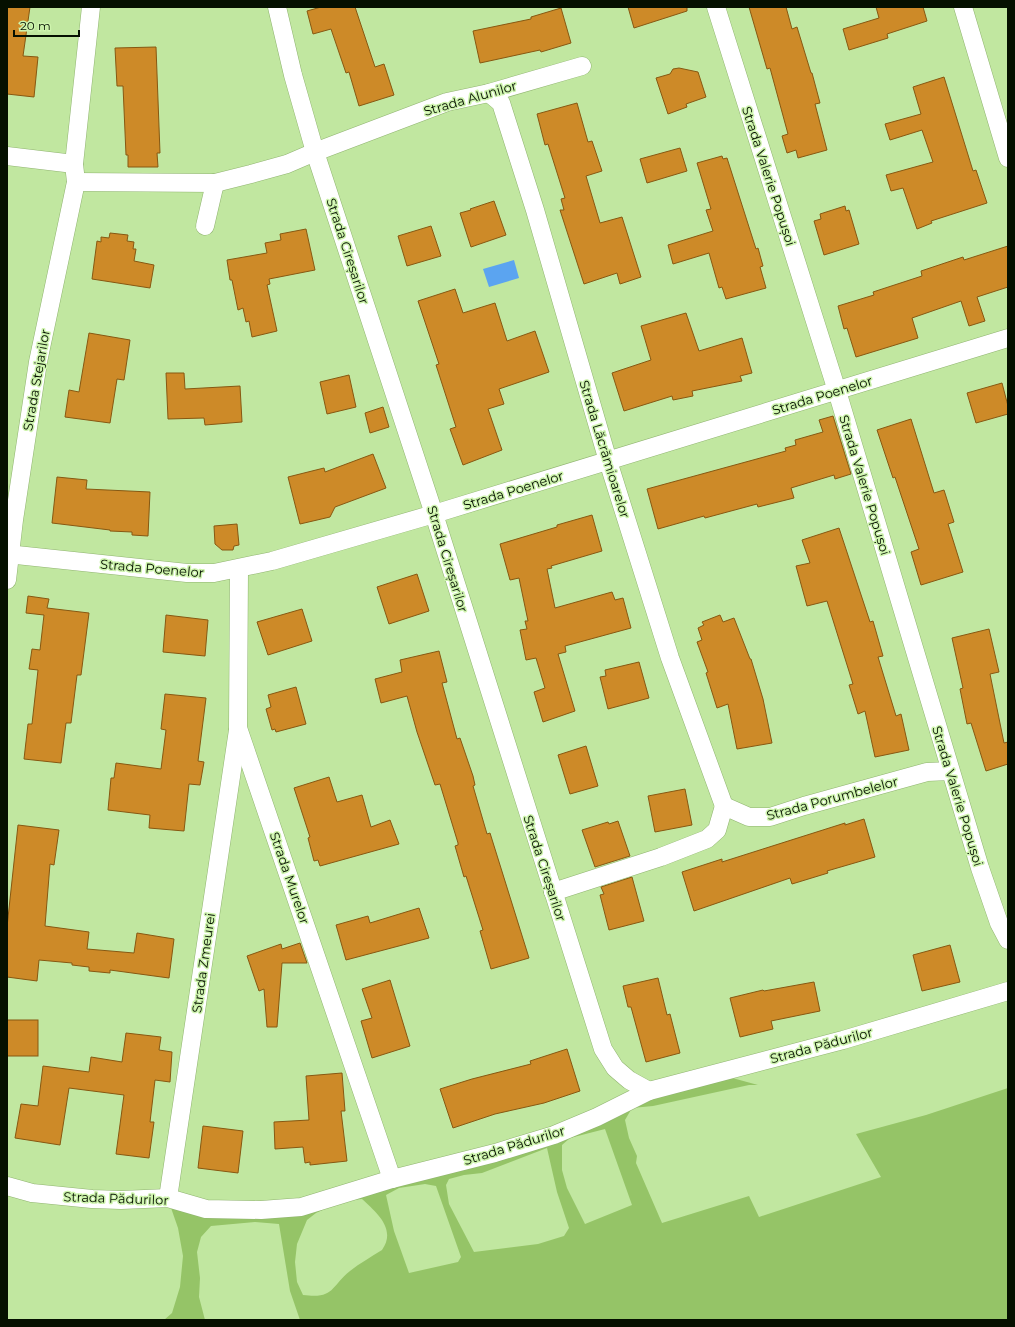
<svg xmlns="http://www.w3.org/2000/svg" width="1015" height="1327" font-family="Montserrat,sans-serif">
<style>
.green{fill:#95c467;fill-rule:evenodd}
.water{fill:#5ba4f0}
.building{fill:#cd8a28;stroke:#875811}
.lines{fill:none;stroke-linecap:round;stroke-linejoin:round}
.minor-casing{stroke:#90b470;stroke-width:19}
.minor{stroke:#fff;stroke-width:18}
.labels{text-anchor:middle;stroke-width:3;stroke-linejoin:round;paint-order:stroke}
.street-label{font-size:13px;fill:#051000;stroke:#cef4ad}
</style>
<rect width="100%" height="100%" fill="#c1e7a0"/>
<path class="green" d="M725,1076L758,1085H749L653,1106L632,1108L625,1120L629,1138L637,1156L636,1163L662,1223L749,1196L759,1217L881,1177L856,1134L926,1115L1008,1088V1320H300L290,1291L279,1224L255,1222L211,1226L201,1237L197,1252L200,1278L199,1297L205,1320H164L172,1313L180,1287L183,1256L178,1228L170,1205L269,1214ZM605,1129L632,1205L585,1224L567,1188L562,1170V1145L570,1138ZM547,1148L557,1192L569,1228L564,1236L538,1244L474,1252L449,1204L446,1185L449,1179L464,1175L482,1173ZM425,1184L436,1186L461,1257L458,1262L409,1273L394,1231L386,1195L399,1188ZM362,1199C376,1212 397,1229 382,1250C371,1257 360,1263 350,1271C330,1287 335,1299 303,1295L297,1282L295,1262L297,1244L307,1220L316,1213L341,1201Z"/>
<path class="water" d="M514,260L519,278L489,287L483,269Z"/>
<g class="building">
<path d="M7,7H30L23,56L38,57L34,97L7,94Z"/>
<path d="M321,7H355L375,67L384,64L394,95L359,106L349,72L346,73L331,29L313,34L307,11Z"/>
<path d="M628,7H687V11L634,28Z"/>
<path d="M749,7H786L792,29L797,27L811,73H812L820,103L815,104L827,150L798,158L796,150L787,153L782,136L788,134L770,68L767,69Z"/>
<path d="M876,7H923L927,21L887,34L888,38L849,50L843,29L879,18Z"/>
<path d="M561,8L571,43L541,52L540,50L480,63L473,31L531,19V17Z"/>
<path d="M156,47L160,153H157L158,167H128V155H126L123,86H117L115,48Z"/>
<path d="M679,68L698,72L706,97L686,104L687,107L668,114L656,78L670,74L673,69Z"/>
<path d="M944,77L973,171L976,170L987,203L931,221L932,223L917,229L903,188L891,191L886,175L933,162L922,130L890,140L885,124L921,114L913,87Z"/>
<path d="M577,103L588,142L592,141L602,171L586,176L600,223L622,217L641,277L620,284L617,273L584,284L560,210H564L561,199L565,198L548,144L545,145L537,114Z"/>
<path d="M680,148L687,171L647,183L640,159Z"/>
<path d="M722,156L723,159L727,158L756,249L758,248L763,266L760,267L766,288L726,299L722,287L719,288L709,253L673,264L668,245L713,231L706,210L711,209L697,163Z"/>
<path d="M494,201L506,235L471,247L460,213L471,210L470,209Z"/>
<path d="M845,206L846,211L849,210L859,244L824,255L814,221L821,219L820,214Z"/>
<path d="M431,226L441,256L407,266L398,236Z"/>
<path d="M306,229L315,270L269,279L270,284L267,285L277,331L252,337L249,321L246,322L243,308L238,310L232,280H230L227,260L267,253L265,243L281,240L280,234Z"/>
<path d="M110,233L128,235L127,241L134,242L133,249H136L134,261L154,265L150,288L92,279L97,241L101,242V237L109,238Z"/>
<path d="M1008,246V287L977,297L985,321L969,326L961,301L912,318L918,338L856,357L847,328L844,329L838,306L874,295L873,292L922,276L921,271L963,257L964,260Z"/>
<path d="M455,289L463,313L495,303L507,341L535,331L549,372L499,389L504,404L488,409L502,450L463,465L450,429L456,427L436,365L439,364L418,301Z"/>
<path d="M686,313L699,351L742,338L752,373L740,376L742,381L692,391L693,396L673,400L672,396L624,411L612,373L651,360L641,326Z"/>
<path d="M89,333L130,340L124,380L117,379L110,423L65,417L69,390L79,392Z"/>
<path d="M166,373H184L185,389L240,386L242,422L205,425L204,418L168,419Z"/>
<path d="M349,375L356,407L327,414L320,382Z"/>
<path d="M1002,383L1008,406V414L976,423L967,393Z"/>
<path d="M383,407L389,427L370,433L365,413Z"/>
<path d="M833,416L851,474L835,479L834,475L791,488L794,498L758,507L757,504L705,518L704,516L658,529L647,489L786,451L785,448L796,445L795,440L823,432L819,420Z"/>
<path d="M911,419L934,493L944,490L954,522L948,524L963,572L921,585L911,552L919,549L895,477L893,478L877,430Z"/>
<path d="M373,454L386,488L335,507L330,517L300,524L288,477L324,468L325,472Z"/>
<path d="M57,477L87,480L86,489L150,492L148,536L132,535V532L110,531V530L52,523Z"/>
<path d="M592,515L602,551L551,566L552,568L547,569L555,608L612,592L615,600L623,598L631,628L565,646L566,652L558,654L575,711L543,722L534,692L545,688L536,658L526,660L520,630L527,629L525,621H528L519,578L510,580L500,544L557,527V525Z"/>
<path d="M237,524L239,545L234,546L233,550H222L215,544L214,526Z"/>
<path d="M839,528L870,622L873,621L883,656L878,657L896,716L901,714L909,750L875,757L865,711L858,714L849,685L853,684L827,601L807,606L796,566L810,563L802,540Z"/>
<path d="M417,574L429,611L389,624L377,587Z"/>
<path d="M28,596L49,599L47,608L89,613L81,675H77L71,723H66L61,763L24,759L28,724H32L38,670L29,669L32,649L40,650L44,615L26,613Z"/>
<path d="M302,609L312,641L268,655L257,622Z"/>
<path d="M166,615L208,620L205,656L163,652Z"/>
<path d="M720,615L723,622L734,618L750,659H751L763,699L772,743L737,749L728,704L717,708L706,673L708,672L697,642L702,640L698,628L704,625L702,622Z"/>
<path d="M989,629L999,672L990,674L1004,743L1008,742V764L986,771L971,723L967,724L960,689L963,688L952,638Z"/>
<path d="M439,651L447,682L442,683L457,739L460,738L473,776L475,785L473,786L487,834L490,833L529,958L491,969L480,931L483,930L466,876L464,877L455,846L458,845V843L440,784L435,785L417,732L407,696L381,703L375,679L402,672L400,660Z"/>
<path d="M639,662L649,698L608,709L600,677L606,676L605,670Z"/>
<path d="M296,687L306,724L276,732L275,729L272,730L266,709L271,707L268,695Z"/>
<path d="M165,694L206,698L198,761L204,762L200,785L189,784L184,831L149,828L150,815L108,810L111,778H114L116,763L161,769L166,730L161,729Z"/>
<path d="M586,746L598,786L570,794L558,755Z"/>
<path d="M329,777L337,802L362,795L371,827L390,820L399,844L320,866L318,860L314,861L308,838L310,837L294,788Z"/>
<path d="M685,789L692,825L655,832L648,796Z"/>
<path d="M864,819L875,857L827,871L828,873L792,884L790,878L694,911L682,872L722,859V862L845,823V825Z"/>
<path d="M618,821L630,856L595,867L582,830L608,822L609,824Z"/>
<path d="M18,825L59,830L54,865L50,864L45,926L89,932L87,949L134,953L137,933L174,939L169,978L110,970V973L89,971V967L72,965V963L39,960L37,981L7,977V927Z"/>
<path d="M632,877L644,921L609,930L600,895L604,894L601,887Z"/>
<path d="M419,908L429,938L346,960L336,925L368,916L370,923Z"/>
<path d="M300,943L307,963H282L277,1027H267L264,989L259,991L247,956L281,944L282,949Z"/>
<path d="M950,945L960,982L922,991L913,955Z"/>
<path d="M658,978L667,1015L670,1014L680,1053L646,1062L631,1007H628L623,986Z"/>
<path d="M390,980L410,1046L372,1058L361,1021L372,1018L362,989Z"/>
<path d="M814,982L820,1011L771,1021L773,1029L740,1037L730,998L763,990L764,991Z"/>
<rect x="7" y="1020" width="31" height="36"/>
<path d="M126,1033L161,1037L159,1050L172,1052L170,1082L155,1080L150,1122H154L149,1158L116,1154L124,1095L69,1088L60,1145L15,1138L21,1104L38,1106L43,1066L89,1072L91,1057L122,1062Z"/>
<path d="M567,1049L580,1091L544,1103L495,1114L453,1128L440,1089L472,1079L531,1064L530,1061Z"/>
<path d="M342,1073L345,1111H341L347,1161L310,1165V1162L305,1163L303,1147L275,1149L274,1122L309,1120L306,1076Z"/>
<path d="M203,1126L243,1131L238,1173L198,1168Z"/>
</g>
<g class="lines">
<g class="minor-casing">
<g id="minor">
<path d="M277,7L293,75L315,152L434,514L603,1049L615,1068L629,1080L649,1091"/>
<path d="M716,7L837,391L980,868L999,923L1008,940"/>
<path d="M963,7L1008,158"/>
<path d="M489,93L501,103L535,210L608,461L670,658L724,806"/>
<path d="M7,156L74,164"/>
<path d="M76,182L215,183L251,174L287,164L315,152L447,102L489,93L582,66"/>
<path d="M205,226L215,183"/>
<path d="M7,554L187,573H214L272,561L434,514L1008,338"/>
<path d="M239,569L238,728L392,1179"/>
<path d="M7,580L14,520L38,362L76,182L74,164L91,7"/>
<path d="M553,892L661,857L707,839L717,830L724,806L749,817H770L804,806L927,772L950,771"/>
<path d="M7,1186L32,1193L92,1199L121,1200L168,1198L206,1209L261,1210L301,1207L392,1179L495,1153L554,1135L597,1117L649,1091L843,1040L1008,991"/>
<path d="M168,1198L238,730"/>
</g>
</g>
<use href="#minor" class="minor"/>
</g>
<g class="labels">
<g class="street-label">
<text transform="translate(470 98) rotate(-16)" y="5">Strada Alunilor</text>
<text transform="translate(769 176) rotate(72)" y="5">Strada Valerie Popușoi</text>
<text transform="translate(348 251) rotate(72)" y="5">Strada Cireșarilor</text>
<text transform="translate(36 380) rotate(-80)" y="5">Strada Stejarilor</text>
<text transform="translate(822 395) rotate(-17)" y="5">Strada Poenelor</text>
<text transform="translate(605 449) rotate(73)" y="5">Strada Lăcrămioarelor</text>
<text transform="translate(865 485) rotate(73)" y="5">Strada Valerie Popușoi</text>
<text transform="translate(513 490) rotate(-17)" y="5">Strada Poenelor</text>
<text transform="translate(448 559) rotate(73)" y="5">Strada Cireșarilor</text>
<text transform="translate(152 568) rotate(5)" y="5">Strada Poenelor</text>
<text transform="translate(958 796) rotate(73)" y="5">Strada Valerie Popușoi</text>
<text transform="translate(832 798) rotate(-15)" y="5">Strada Porumbelelor</text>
<text transform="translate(545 868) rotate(72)" y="5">Strada Cireșarilor</text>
<text transform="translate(290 878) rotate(71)" y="5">Strada Murelor</text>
<text transform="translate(203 963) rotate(-82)" y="5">Strada Zmeurei</text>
<text transform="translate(821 1045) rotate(-15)" y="5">Strada Pădurilor</text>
<text transform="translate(514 1145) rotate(-17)" y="5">Strada Pădurilor</text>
<text transform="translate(116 1198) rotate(2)" y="5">Strada Pădurilor</text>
</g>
</g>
<rect width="1015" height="1327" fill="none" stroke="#051000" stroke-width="16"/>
<path d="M14 30v6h65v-6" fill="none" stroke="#051000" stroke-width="2"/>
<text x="20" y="30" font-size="12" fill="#051000" stroke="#cef4ad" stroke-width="3" paint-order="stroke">20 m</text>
</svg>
